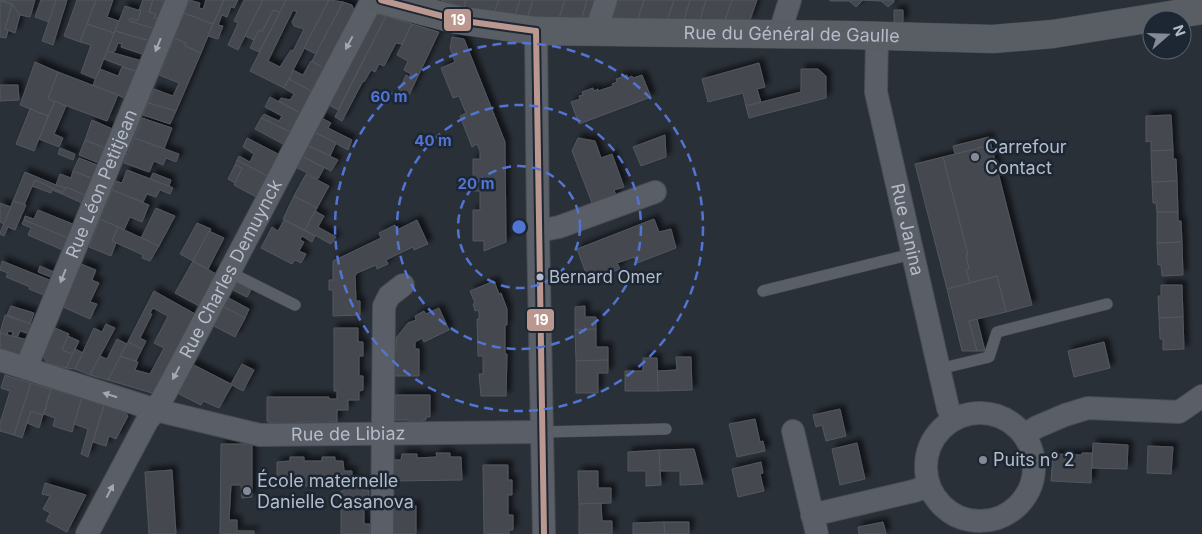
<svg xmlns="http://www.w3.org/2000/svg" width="1202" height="534" font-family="Inter,sans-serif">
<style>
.building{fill:#444950;stroke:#52575f;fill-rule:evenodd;filter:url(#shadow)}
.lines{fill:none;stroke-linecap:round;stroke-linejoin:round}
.lane-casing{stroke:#484c53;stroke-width:12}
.street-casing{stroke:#484c53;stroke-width:24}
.secondary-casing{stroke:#484c53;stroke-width:29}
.lane{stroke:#5a5e66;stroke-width:11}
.street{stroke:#5a5e66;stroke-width:22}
.secondary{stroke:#595d64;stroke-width:28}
.bus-1-casing{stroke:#1d2633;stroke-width:10}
.bus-1{stroke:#ba9890;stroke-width:6}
.oneway{fill:#a2a9b5}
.ring{fill:none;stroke:#5274d3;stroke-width:2.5;stroke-dasharray:9 6}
.poi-dot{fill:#848b96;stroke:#1d2633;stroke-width:2}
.bus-dot{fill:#b4bcc9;stroke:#1d2633;stroke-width:2}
.labels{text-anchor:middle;stroke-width:5;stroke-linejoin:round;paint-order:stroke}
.bus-label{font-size:17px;fill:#b4bcc9;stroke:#1d2633;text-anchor:start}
.street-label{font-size:18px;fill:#b4bcc9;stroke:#1d2633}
.poi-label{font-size:18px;fill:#b4bcc9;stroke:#1d2633;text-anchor:start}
.centre{fill:#5274d3;stroke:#1d2633;stroke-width:2.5}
.ring-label{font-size:15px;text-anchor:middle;font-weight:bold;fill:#5274d3;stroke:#1d2633;stroke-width:5;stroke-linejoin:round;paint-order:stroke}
.line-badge{stroke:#1d2633;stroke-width:2}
.badge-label{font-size:14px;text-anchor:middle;font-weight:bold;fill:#fff}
</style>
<defs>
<filter id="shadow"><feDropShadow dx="4.5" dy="-4.5" stdDeviation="2.5" flood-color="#0009"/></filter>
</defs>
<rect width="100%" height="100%" fill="#2a3038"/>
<g class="building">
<path d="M0,0H35L30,17L20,15L12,4Z"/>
<path d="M41,0H56L49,22L35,17Z"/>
<path d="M56,0H67L53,45L42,41Z"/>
<path d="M77,0H96L80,42L64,36Z"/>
<path d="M96,0H113L107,17L119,21L114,33L87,24Z"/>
<path d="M143,0H153L149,12L156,14L154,18L159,19L155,29L129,21L130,18L137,21L141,11L139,10Z"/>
<path d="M153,0H167L159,19L154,18L156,14L149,12Z"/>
<path d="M189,0L200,3L199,8L203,9L206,0H224L213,24L184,13Z"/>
<path d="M224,0H238L234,8L231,7L227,17L222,15L218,25L223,26L218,39L208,36Z"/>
<path d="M244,0H263L238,50L228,45L238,23L234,21Z"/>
<path d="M263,0H286L280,12L273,10L262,32L259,30L254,40L245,36Z"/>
<path d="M286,0H329L284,88L250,71ZM293,10L297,12L292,22L294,26L304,29L293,51L291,50L280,67L268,61Z"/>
<path d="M329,0L343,2L316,54L304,48Z"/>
<path d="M441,0H466L464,7Z"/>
<path d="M466,0H499L494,13L464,7Z"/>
<path d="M499,0H520L515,15L494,13Z"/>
<path d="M520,0H533L528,16L515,15Z"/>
<path d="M533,0H565L559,18L528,16Z"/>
<path d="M565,0H587L582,18H559Z"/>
<path d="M587,0H599L593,18H582Z"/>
<path d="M611,0H644L638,19L605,18Z"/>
<path d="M644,0H674L668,19H638Z"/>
<path d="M674,0H690L684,20L668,19Z"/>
<path d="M690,0H706L700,20H684Z"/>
<path d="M706,0H732L725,20H700Z"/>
<path d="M732,0H757L750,20H725Z"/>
<path d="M830,0H862V1L856,7L849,1H830Z"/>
<path d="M862,0H894V2L888,7L881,1Z"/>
<path d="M0,1L12,4L5,29L8,31L6,38L0,37Z"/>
<path d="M343,2L352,5L355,13L326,69L312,61Z"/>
<path d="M12,4L20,15L15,33L5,29Z"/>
<path d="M125,6L141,11L137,21L130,18L129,21L155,29L150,41L115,31Z"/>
<path d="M273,10L280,12L259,52L250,48L259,30L262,32Z"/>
<path d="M894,10H903V23L894,22Z"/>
<path d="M372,12L386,16L338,110L325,103Z"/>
<path d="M184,13L213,24L201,53L185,46L186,43L174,38Z"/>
<path d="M386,16L412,24L402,44L396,43L384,66L379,64L375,72L371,70L364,82L363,81L342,121L335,117Z"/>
<path d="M87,24L114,33L96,79L81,73L91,45L80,42Z"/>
<path d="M412,24L439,32L409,95L399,90L406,75L409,77L411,74L404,70L408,61L397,55Z"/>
<path d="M115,31L150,41L145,55L121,47L122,44L118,43L115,51H113L112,53L107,51Z"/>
<path d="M452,37L464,39L505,142L506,242L484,251V241H473V210H480V191H473V159H480V151L477,144L472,147L460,116L466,113L459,96L453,98L441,68L455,62L450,48Z"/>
<path d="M174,38L186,43L185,46L201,53L176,111L148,103L154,89L173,96L179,83L159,75Z"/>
<path d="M107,51L142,61L138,72L104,59Z"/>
<path d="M311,61L326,69L313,92L289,79L293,70L303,75Z"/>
<path d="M35,62L58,72L48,99L55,101L48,116L20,105Z"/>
<path d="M759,63L765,87L757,89L761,102L746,106L743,93L708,102L702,79Z"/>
<path d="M122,67L138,72L127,99L93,85L100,69L118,76Z"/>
<path d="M801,69H818L826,76V98L749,118L746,106L801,92Z"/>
<path d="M58,72L118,95L107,121L48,99Z"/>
<path d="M627,75L628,78L632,76L633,78L642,75L651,97L579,124L571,102L580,99L579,96L583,95L582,92L593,88L594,91L598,89V91L613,86L612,84L617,82L616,79Z"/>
<path d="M289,79L313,92L302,114L279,101L281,98L290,100L294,94L284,88Z"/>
<path d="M0,85H18L19,100L0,101Z"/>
<path d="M270,97L302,114L292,133L261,118L264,114L279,121L282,116L265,107Z"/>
<path d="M55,101L66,106L54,134L63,138L59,147L39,139Z"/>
<path d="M148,103L176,111L170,124L143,115Z"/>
<path d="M30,109L48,116L34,151L16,144Z"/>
<path d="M1171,115L1173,150L1151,151V141L1146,142V116Z"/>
<path d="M318,116L331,123L328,128L352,140L348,150L311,130Z"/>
<path d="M142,118L172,128L164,149L134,138Z"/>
<path d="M261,118L292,133L285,145L255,129Z"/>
<path d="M92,120L115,130L107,149L85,140Z"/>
<path d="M314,132L336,143L330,156L307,145Z"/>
<path d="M665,135L666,157L641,166L633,147Z"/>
<path d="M989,137L991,145L955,154L953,146Z"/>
<path d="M134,138L179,154L176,162L166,158L163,165L154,161L149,172L124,163Z"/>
<path d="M247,138L280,155L269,177L237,160L239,156L250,162L254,154L243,147Z"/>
<path d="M578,138L595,141L601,158L612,154L624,187L614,190L617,199L594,208L572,151Z"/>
<path d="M85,140L107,149L101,164L79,155Z"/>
<path d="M307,145L338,160L331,171L302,156Z"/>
<path d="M991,145L1032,305L1006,312L997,276L970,283L966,270L969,269L966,255H968L943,157Z"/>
<path d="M60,148L75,154L73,160L58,154Z"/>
<path d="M1173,150V159H1176L1177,181L1152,182L1151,151Z"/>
<path d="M302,156L324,168L318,179L296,167Z"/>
<path d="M943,157L968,255H966L969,269L966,270L970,283L947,289L915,164Z"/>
<path d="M79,158L100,166L94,179L73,171Z"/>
<path d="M237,160L269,177L258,198L234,185L242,168L235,165Z"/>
<path d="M235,165L242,168L235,183L228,179Z"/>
<path d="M127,170L169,186L173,188L170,194L160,190L156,197L147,194L143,202L112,190L116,181L122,183Z"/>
<path d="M73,171L94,179L87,196L56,185L60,174L71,178Z"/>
<path d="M25,172L56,185L66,188L63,193L35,180L24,205L13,201Z"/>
<path d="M153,173L171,180L169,186L150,179Z"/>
<path d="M306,174L329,186L317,208L294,196Z"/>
<path d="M35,180L63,193L62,194L52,190L51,193L32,186Z"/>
<path d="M1177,181L1178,212H1157L1156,203H1153L1152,182Z"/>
<path d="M66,187L87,196L84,204L62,194Z"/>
<path d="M112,190L149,205L142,222L130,217L124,230L100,219Z"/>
<path d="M294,196L317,208L305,230L283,219Z"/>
<path d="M13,201L26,205L15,230L8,227L4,236L0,234V233Z"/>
<path d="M0,203L11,207L4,224L0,222Z"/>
<path d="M156,208L175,216L159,246L141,238Z"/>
<path d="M38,210L75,225L70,239L24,220L25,216L34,219Z"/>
<path d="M315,211L324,216L318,227L336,237L331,244L305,230Z"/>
<path d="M1157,212H1178V221H1181L1182,242L1157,243Z"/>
<path d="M100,219L118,227L112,241L116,243L111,256L89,247Z"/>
<path d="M654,219L659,232L671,229L676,248L637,263L634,257L617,263L620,269L589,281L577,249Z"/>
<path d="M24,220L70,239L65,251L28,235L31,228L22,224Z"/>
<path d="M284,220L315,236L312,242L302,236L300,240L304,242L299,251L306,254L301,263L295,260L292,264L261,248L272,227L278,231Z"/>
<path d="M417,220L428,244L414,250L413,247L398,254L386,260L388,264L377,269L376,265L357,273L355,276L356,301H360V315L333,316V290H329V280H333V261L381,238L379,233L395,225L397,230Z"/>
<path d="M197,223L211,229L193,261L180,254Z"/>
<path d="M118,227L159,246L150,261L142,258L143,255L112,241Z"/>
<path d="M209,231L224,238L208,269L193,261Z"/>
<path d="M1182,242L1183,275L1162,276L1161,265H1158L1157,243Z"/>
<path d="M2,261L52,281L46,296L29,289L30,287L6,277L8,273L0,270Z"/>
<path d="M193,261L218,275L201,307L175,293Z"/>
<path d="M81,264L96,270L92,280L99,283L90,302L97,304L90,319L63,307Z"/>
<path d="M40,266L56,273L53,278L38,272Z"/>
<path d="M997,276L1006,312L969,321L977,351H962L947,289Z"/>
<path d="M494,281L499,294L501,293L507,309V325H505V354H507L506,396H481L479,374H483V356H478L477,319H479V313L478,310L475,311L473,304L475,303L470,291Z"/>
<path d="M238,282L251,290L247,297L233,290Z"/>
<path d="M1161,285H1182L1183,317L1159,318L1158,296H1161Z"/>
<path d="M154,291L197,315L156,391L152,393L108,380L120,356L138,362L135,370L150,374L164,348L154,343L168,316L153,308L150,313L152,314L140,338L146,341L142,349L128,342Z"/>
<path d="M225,296L249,309L245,318L220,305Z"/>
<path d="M220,305L245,318L235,337L210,324Z"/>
<path d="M11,306L34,313L30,324L7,315Z"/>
<path d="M585,306V317H596V329L575,330V307Z"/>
<path d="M439,308L449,330L424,342L422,338L415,342V349H419V376H395L393,348L396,349V338L408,323L416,320L415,316L424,311L426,314Z"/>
<path d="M5,315L34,325L30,334L20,331L17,338L12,336L13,332L8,331L7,335L0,333Z"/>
<path d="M1183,317L1184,349L1163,350V339H1160L1159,318Z"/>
<path d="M977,319L985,351H977L969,321Z"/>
<path d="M106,324L115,328L90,375L75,369L94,328L102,332Z"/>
<path d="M55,328L69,334L62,350L73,354L66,368L47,363L43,356Z"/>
<path d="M334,328H358V342H363V356H359V376H363V390L359,391V400H348V410H337V422H329L328,425H314V422H305L294,423V426H279V423H270L267,421V397H329V399H337V391H334Z"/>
<path d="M596,329V347H608V360L576,361L575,330Z"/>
<path d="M0,333L28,340L23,352L18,354L0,349Z"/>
<path d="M68,336L79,341L73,354L62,350Z"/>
<path d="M117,339L127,344L108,380L90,375L100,356L107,359Z"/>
<path d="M128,342L142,349L136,361L120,356Z"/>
<path d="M1104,342L1110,368L1074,377L1068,351Z"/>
<path d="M75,349L83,353L75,369L66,368Z"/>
<path d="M676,357H691L692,390L658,391L657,371L677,370Z"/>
<path d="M643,358H657L658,391H625V371H643Z"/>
<path d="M608,360V373H598V393H576V361Z"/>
<path d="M190,363L231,384L242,364L254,370L243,391L232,385L219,408L203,401L201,405L179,394L177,388Z"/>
<path d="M5,375L31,383L14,435L0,431V423L10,391L1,388Z"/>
<path d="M31,383L51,389L43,415L31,411L22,438L14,435Z"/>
<path d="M51,389L82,398L72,432L53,426L55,418L44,414Z"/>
<path d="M395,395H430V417H426V420H423V424H409L408,420H395Z"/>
<path d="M82,398L104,405L88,457L81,454L88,429L74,424Z"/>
<path d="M104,405L124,410L128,416L116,439L109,436L106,446L93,442Z"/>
<path d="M840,409L846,436L826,441L822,425L816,427L813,415Z"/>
<path d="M31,411L43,415L39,428L27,423Z"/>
<path d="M755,419L760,442L763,441L765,451L737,457L729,424Z"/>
<path d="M857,443L865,479L840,485L832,449Z"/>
<path d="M1093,443L1128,445L1127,469L1092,468Z"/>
<path d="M221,444H252V497L242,498L241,485H231L229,520H237V531H254V534H220Z"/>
<path d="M1148,446L1173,447L1171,474L1147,473Z"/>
<path d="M694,449L703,484L680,485V471H660L659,450Z"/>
<path d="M659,450L661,485L646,486V471H628V452Z"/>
<path d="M436,453H450V457H461L462,480L392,481V460H401L402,454H417V458L437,457Z"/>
<path d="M1082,453H1092L1091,483L1051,481L1053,454L1082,455Z"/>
<path d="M290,457H304V461H322V457H335V461H343L344,471H352V481H364L363,490H369V504H364V524H370V534H341V491H344L343,482L321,484V486H277V462L290,461Z"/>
<path d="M761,462L763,473L760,474L764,491L738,497L732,469Z"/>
<path d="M483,465H508V480H512V495H508V515H513V530H509V534H484Z"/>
<path d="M172,470L176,534H149L145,472Z"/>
<path d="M578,471H598V488H611V503L579,504Z"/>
<path d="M45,483L86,495L67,532L46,521L50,513L43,509L50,496L42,494Z"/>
<path d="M601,503L602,521H612V534H579V504Z"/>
<rect x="393" y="506" width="23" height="28"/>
<path d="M664,522L665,534H633V523Z"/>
<path d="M664,522H689V534H665Z"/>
<path d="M883,522L886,534H859L858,527Z"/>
</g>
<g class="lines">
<g class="lane-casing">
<g id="lane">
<path d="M229,272L295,305"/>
<path d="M763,291L912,254"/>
<path d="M939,369L989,357L997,332L1107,304"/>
<path d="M543,432L666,429"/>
</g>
</g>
<g class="street-casing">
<g id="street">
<path d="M536,31L538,231L544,534"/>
<path d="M596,31L606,0"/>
<path d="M779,35L790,0"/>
<path id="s1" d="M877,37L876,92L939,369L948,408L953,420"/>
<path d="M538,231L559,227L655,192"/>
<path id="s2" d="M0,360L156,410L260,435L543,432"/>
<path id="s3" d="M26,368L177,0"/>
<circle cx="980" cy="467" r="54"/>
<path d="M793,431L817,534"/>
<path d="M1024,435L1037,427L1065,415L1088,408L1179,412L1202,396"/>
<path d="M812,515L914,491L929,486"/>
<path id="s4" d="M87,534L147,421L156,410L172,381L372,0"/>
<path d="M382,534L384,306L389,296L403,285"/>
</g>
</g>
<g class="secondary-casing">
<g id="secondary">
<path id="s5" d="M381,0L457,20L536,31L850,35L993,39L1053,34L1202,10"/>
</g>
</g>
<use href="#lane" class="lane"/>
<use href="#street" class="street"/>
<use href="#secondary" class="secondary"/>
<g class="bus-1-casing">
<g id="bus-1">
<path d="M381,0L457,20L536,31"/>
<path d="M536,31L544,534"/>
</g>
</g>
<use href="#bus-1" class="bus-1"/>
</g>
<defs><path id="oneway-solid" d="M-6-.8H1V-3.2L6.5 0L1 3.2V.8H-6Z" transform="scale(1.25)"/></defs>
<g class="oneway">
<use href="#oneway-solid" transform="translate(349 43) rotate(118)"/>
<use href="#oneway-solid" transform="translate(158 45) rotate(112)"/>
<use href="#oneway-solid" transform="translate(63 276) rotate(112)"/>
<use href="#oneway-solid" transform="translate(176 373) rotate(118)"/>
<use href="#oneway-solid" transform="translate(110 395) rotate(-162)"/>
<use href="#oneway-solid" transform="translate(110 491) rotate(-62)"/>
</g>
<g class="ring">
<circle cx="519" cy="227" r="61"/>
<circle cx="519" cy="227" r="122"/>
<circle cx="519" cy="227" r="184"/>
</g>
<g class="poi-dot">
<circle cx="975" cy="157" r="5"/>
<circle cx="983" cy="460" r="5"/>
<circle cx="247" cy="491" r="5"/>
</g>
<circle class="bus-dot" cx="540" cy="277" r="4.5"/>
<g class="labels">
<g class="bus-label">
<text x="549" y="283">Bernard Omer</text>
</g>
<g class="street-label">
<text dy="6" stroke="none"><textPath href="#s5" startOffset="414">Rue du Général de Gaulle</textPath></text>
<text dy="6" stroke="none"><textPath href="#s3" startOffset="199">Rue Léon Petitjean</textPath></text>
<text dy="6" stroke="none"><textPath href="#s1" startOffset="196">Rue Janina</textPath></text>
<text dy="6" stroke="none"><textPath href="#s4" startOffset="302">Rue Charles Demuynck</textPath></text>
<text dy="6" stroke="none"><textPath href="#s2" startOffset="359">Rue de Libiaz</textPath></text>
</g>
<g class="poi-label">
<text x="985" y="153">Carrefour<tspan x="985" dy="21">Contact</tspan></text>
<text x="993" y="466">Puits n° 2</text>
<text x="257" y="487">École maternelle<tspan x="257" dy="21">Danielle Casanova</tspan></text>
</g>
</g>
<circle cx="519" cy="227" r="8" class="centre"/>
<g class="ring-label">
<text x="389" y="102">60 m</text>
<text x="433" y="146">40 m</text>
<text x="476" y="189">20 m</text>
</g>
<g class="line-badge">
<rect x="443" y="8" width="29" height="24" rx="5" fill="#ba9890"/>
<rect x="526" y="308" width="29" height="24" rx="5" fill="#ba9890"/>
</g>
<g class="badge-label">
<text x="458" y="25">19</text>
<text x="541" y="325">19</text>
</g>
<g transform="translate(1167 35) rotate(70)"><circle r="24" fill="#1d2633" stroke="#59626f"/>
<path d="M0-4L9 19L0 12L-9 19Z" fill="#848b96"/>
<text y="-8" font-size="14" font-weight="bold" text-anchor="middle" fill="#b4bcc9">N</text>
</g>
</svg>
